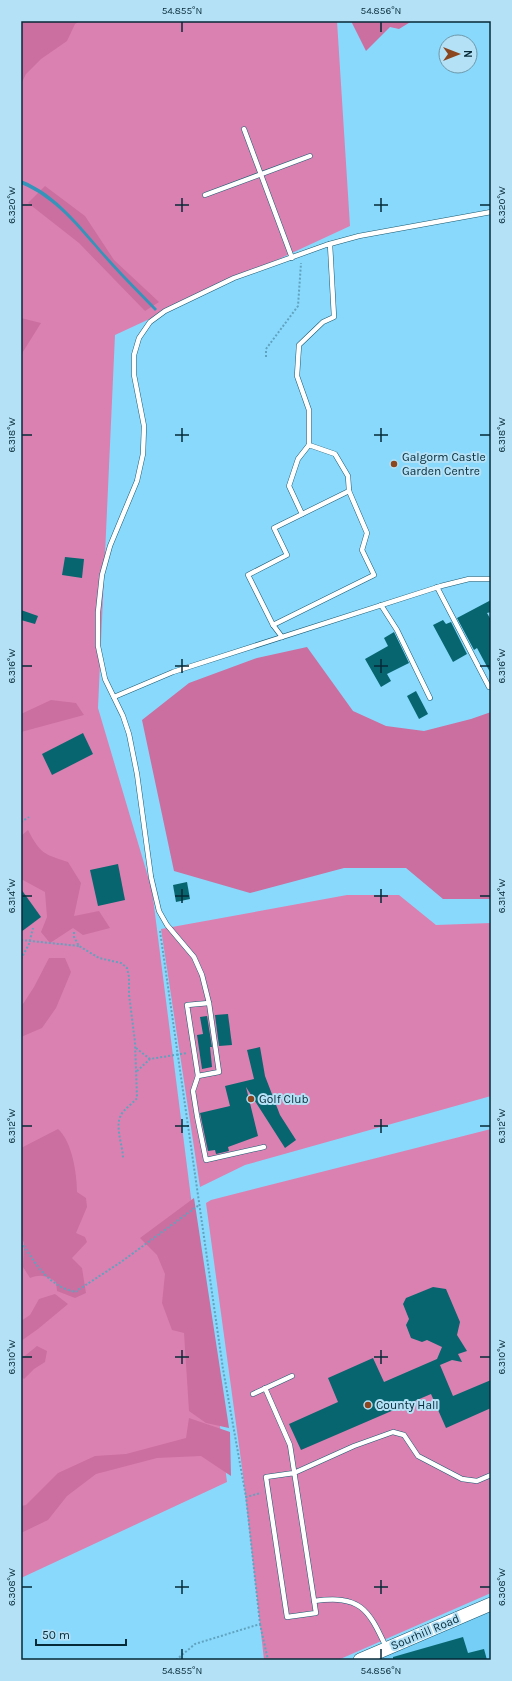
<svg xmlns="http://www.w3.org/2000/svg" width="512" height="1681" font-family="Karla,sans-serif">
<style>
.built{fill:#74cef5}
.green{fill:#db81b1}
.forest{fill:#ca6fa0}
.water{fill:#3494ba}
.building{fill:#06656f}
.lines{fill:none;stroke-linecap:round;stroke-linejoin:round}
.lane-casing{stroke:#185971;stroke-width:5.5}
.secondary-casing{stroke:#185971;stroke-width:14}
.path{stroke:#60a2bf;stroke-width:2;stroke-dasharray:2 2;stroke-linecap:butt}
.lane{stroke:#fff;stroke-width:4.5}
.secondary{stroke:#fff;stroke-width:13}
.ticks{fill:none;stroke:#062a37;stroke-width:1.5}
.poi-dot{fill:#8c461f;stroke:#b4e1f6;stroke-width:1.5}
.labels{text-anchor:middle;stroke-width:4;stroke-linejoin:round;paint-order:stroke}
.poi-label{font-size:12px;fill:#062a37;stroke:#b4e1f6;text-anchor:start}
.street-label{font-size:12px;fill:#062a37;stroke:#b4e1f6}
.neatline{fill:none;stroke:#062a37;stroke-width:1.5}
.ticks-label{font-size:10px;text-anchor:middle;fill:#062a37}
</style>
<rect width="100%" height="100%" fill="#89d9fc"/>
<path class="built" d="M491,1610V1660H376Z"/>
<g class="green">
<path d="M21,21H337L350,226L115,335L98,708L152,890L227,1482L21,1578Z"/>
<path d="M347,895H399L436,925L491,923V1096L245,1165L200,1187L161,929Z"/>
<path d="M491,1129V1593L338,1660H264L243,1475L206,1203L211,1200Z"/>
</g>
<g class="forest">
<path d="M21,21H80L75,24L67,41L41,59L26,74L21,84Z"/>
<path d="M351,21H412L399,29L390,27L366,51Z"/>
<path d="M45,186L85,216L114,260L159,302L145,311L79,243L28,203Z"/>
<path d="M21,318L41,323L21,355Z"/>
<path d="M307,647L353,711L386,726L424,731L471,719L491,712V899H443L406,868H344L250,893L174,871L142,720L189,683L257,658Z"/>
<path d="M51,700L76,703L84,715L21,732V714Z"/>
<path d="M28,830C40,853 43,854 68,862L81,883L74,916L99,911L110,928L83,935L73,928L50,943L41,932L47,917L45,892L21,879V836Z"/>
<path d="M49,958H65L71,972L56,1008L42,1028L21,1037V1007L34,987Z"/>
<path d="M58,1129C72,1141 77,1174 77,1192L86,1198L87,1207L76,1233L85,1237L87,1242L72,1258L82,1268L86,1293L75,1298L57,1291L56,1282C47,1275 40,1274 30,1278L23,1267L24,1243L21,1236V1148Z"/>
<path d="M194,1198L229,1428L206,1423L189,1411L184,1333L172,1330L162,1303L165,1274L157,1255L140,1238Z"/>
<path d="M55,1294L68,1304L38,1329L21,1341V1321L30,1315L39,1299Z"/>
<path d="M37,1346L47,1351L45,1362L34,1369L24,1379L21,1376V1359Z"/>
<path d="M189,1418L230,1432L231,1476L201,1456L157,1458L96,1474L67,1496L48,1520L21,1533V1506L26,1505L58,1473L95,1456L126,1454L186,1438Z"/>
</g>
<path class="water" d="M21,180C60,195 85,233 112,262C126,278 142,293 157,309L155,311C140,295 124,280 110,264C84,235 58,199 21,184Z"/>
<g class="building">
<path d="M65,557L84,559L82,578L62,575Z"/>
<path d="M491,600V612L487,613L491,620V674L477,648L474,650L457,618Z"/>
<path d="M21,610L38,616L35,624L21,620Z"/>
<path d="M443,620L446,624L451,622L467,654L453,662L433,625Z"/>
<path d="M394,632L409,663L387,674L391,681L381,687L365,659L388,646L384,638Z"/>
<path d="M416,691L428,714L419,719L407,696Z"/>
<path d="M83,733L93,754L52,775L42,754Z"/>
<path d="M118,864L125,900L98,906L90,870Z"/>
<path d="M187,882L190,899L176,902L173,885Z"/>
<path d="M21,889L41,917L21,932Z"/>
<path d="M228,1014L232,1045L219,1046L215,1015Z"/>
<path d="M207,1016L212,1047H210L212,1067L202,1069L197,1035L203,1034L200,1017Z"/>
<path d="M260,1047L265,1076L280,1115L296,1140L285,1148L246,1087L258,1136L228,1147L229,1151L216,1154L215,1150L208,1151L200,1113L230,1106L225,1086L254,1079L247,1050Z"/>
<path d="M433,1287L446,1289L460,1322L457,1335L467,1351L458,1354L462,1362L452,1360L440,1365L453,1396L491,1380V1408L446,1428L431,1394L301,1450L289,1424L338,1402L328,1378L373,1358L384,1382L437,1359L442,1347L427,1340L422,1342L411,1338L406,1325L409,1319L403,1304L406,1298Z"/>
<path d="M463,1637L468,1653L484,1649L487,1660H393V1657Z"/>
</g>
<g class="lines">
<g class="lane-casing">
<g id="lane">
<path d="M244,129L292,258"/>
<path d="M205,195L310,156"/>
<path d="M302,514L289,486L298,459L309,445"/>
<path d="M437,587L489,687"/>
<path d="M381,605L397,630L430,698"/>
<path d="M273,625L374,575L362,550L367,533L349,491"/>
<path d="M282,637L273,625L248,575L287,555L274,528L349,491L348,476L335,454L309,445V410L297,376L299,345L323,322L334,317L330,244"/>
<path d="M114,697L173,672L441,586L469,579H491"/>
<path d="M198,1076L187,1005L209,1003"/>
<path d="M264,1147L206,1160L197,1116L193,1091L198,1076L219,1072L209,1003L202,975L194,957L167,925L159,911L151,877L137,774L129,734L123,716L105,679L98,646V612L102,575L110,546L137,481L143,454L144,426L134,375V355L139,338L150,322L165,311L234,278L326,245L359,236L491,212"/>
<path d="M265,1388L290,1445L316,1613L287,1617L266,1477L294,1473L354,1446L393,1432L404,1435L418,1456L462,1479L477,1481L491,1475"/>
<path d="M253,1394L292,1376"/>
<path d="M314,1601C360,1595 368,1608 386,1647"/>
</g>
</g>
<g class="secondary-casing">
<path id="secondary" d="M360,1660L491,1604"/>
</g>
<g class="path">
<path d="M266,357V349L298,306L301,263"/>
<path d="M21,822L29,817"/>
<path d="M160,931L223,1369L246,1497"/>
<path d="M74,932V937L79,946L99,958L121,963L127,968L129,977V994L135,1042L137,1098C133,1103 127,1107 123,1112C113,1124 123,1144 123,1159"/>
<path d="M21,940L79,946"/>
<path d="M21,959L29,944L33,928"/>
<path d="M136,1048L150,1059"/>
<path d="M137,1071L150,1059L187,1053"/>
<path d="M21,1242C36,1264 47,1285 75,1292L121,1262L199,1205"/>
<path d="M260,1624L268,1660"/>
<path d="M176,1660L195,1644L260,1624L246,1497L261,1493"/>
</g>
<use href="#lane" class="lane"/>
<use href="#secondary" class="secondary"/>
</g>
<path class="ticks" d="M182,22V32M381,22V32M182,198V212M381,198V212M22,205H32M175,205H189M374,205H388M480,205H490M182,428V442M381,428V442M22,435H32M175,435H189M374,435H388M480,435H490M182,659V673M381,659V673M22,666H32M175,666H189M374,666H388M480,666H490M182,889V903M381,889V903M22,896H32M175,896H189M374,896H388M480,896H490M182,1119V1133M381,1119V1133M22,1126H32M175,1126H189M374,1126H388M480,1126H490M182,1350V1364M381,1350V1364M22,1357H32M175,1357H189M374,1357H388M480,1357H490M182,1580V1594M381,1580V1594M22,1587H32M175,1587H189M374,1587H388M480,1587H490M182,1649V1659M381,1649V1659"/>
<g class="poi-dot">
<circle cx="394" cy="464" r="4"/>
<circle cx="251" cy="1099" r="4"/>
<circle cx="368" cy="1405" r="4"/>
</g>
<g class="labels">
<g class="poi-label">
<text x="402" y="461">Galgorm Castle<tspan x="402" dy="14">Garden Centre</tspan></text>
<text x="259" y="1103">Golf Club</text>
<text x="376" y="1409">County Hall</text>
</g>
<g class="street-label">
<text transform="translate(425 1632) rotate(-23)" y="4">Sourhill Road</text>
</g>
</g>
<rect width="512" height="1681" fill="none" stroke="#b4e1f6" stroke-width="44"/>
<g transform="translate(458 54) rotate(90)"><circle r="19" fill="#b4e1f6" stroke="#6e98aa"/>
<path d="M0-3L7 15L0 10L-7 15Z" fill="#8c461f"/>
<text y="-6" font-size="11" font-weight="bold" text-anchor="middle" fill="#062a37">N</text>
</g>
<path d="M36 1639v6h90v-6" fill="none" stroke="#062a37" stroke-width="2"/>
<text x="42" y="1639" font-size="12" fill="#062a37" stroke="#b4e1f6" stroke-width="3" paint-order="stroke">50 m</text>
<rect x="22" y="22" width="468" height="1637" class="neatline"/>
<g class="ticks-label">
<text x="182" y="14">54.855°N</text>
<text x="381" y="14">54.856°N</text>
<text transform="translate(11 205) rotate(-90)" y="4">6.320°W</text>
<text transform="translate(501 205) rotate(-90)" y="4">6.320°W</text>
<text transform="translate(11 435) rotate(-90)" y="4">6.318°W</text>
<text transform="translate(501 435) rotate(-90)" y="4">6.318°W</text>
<text transform="translate(501 666) rotate(-90)" y="4">6.316°W</text>
<text transform="translate(11 666) rotate(-90)" y="4">6.316°W</text>
<text transform="translate(501 896) rotate(-90)" y="4">6.314°W</text>
<text transform="translate(11 896) rotate(-90)" y="4">6.314°W</text>
<text transform="translate(11 1126) rotate(-90)" y="4">6.312°W</text>
<text transform="translate(501 1126) rotate(-90)" y="4">6.312°W</text>
<text transform="translate(11 1357) rotate(-90)" y="4">6.310°W</text>
<text transform="translate(501 1357) rotate(-90)" y="4">6.310°W</text>
<text transform="translate(11 1587) rotate(-90)" y="4">6.308°W</text>
<text transform="translate(501 1587) rotate(-90)" y="4">6.308°W</text>
<text x="182" y="1674">54.855°N</text>
<text x="381" y="1674">54.856°N</text>
</g>
</svg>
